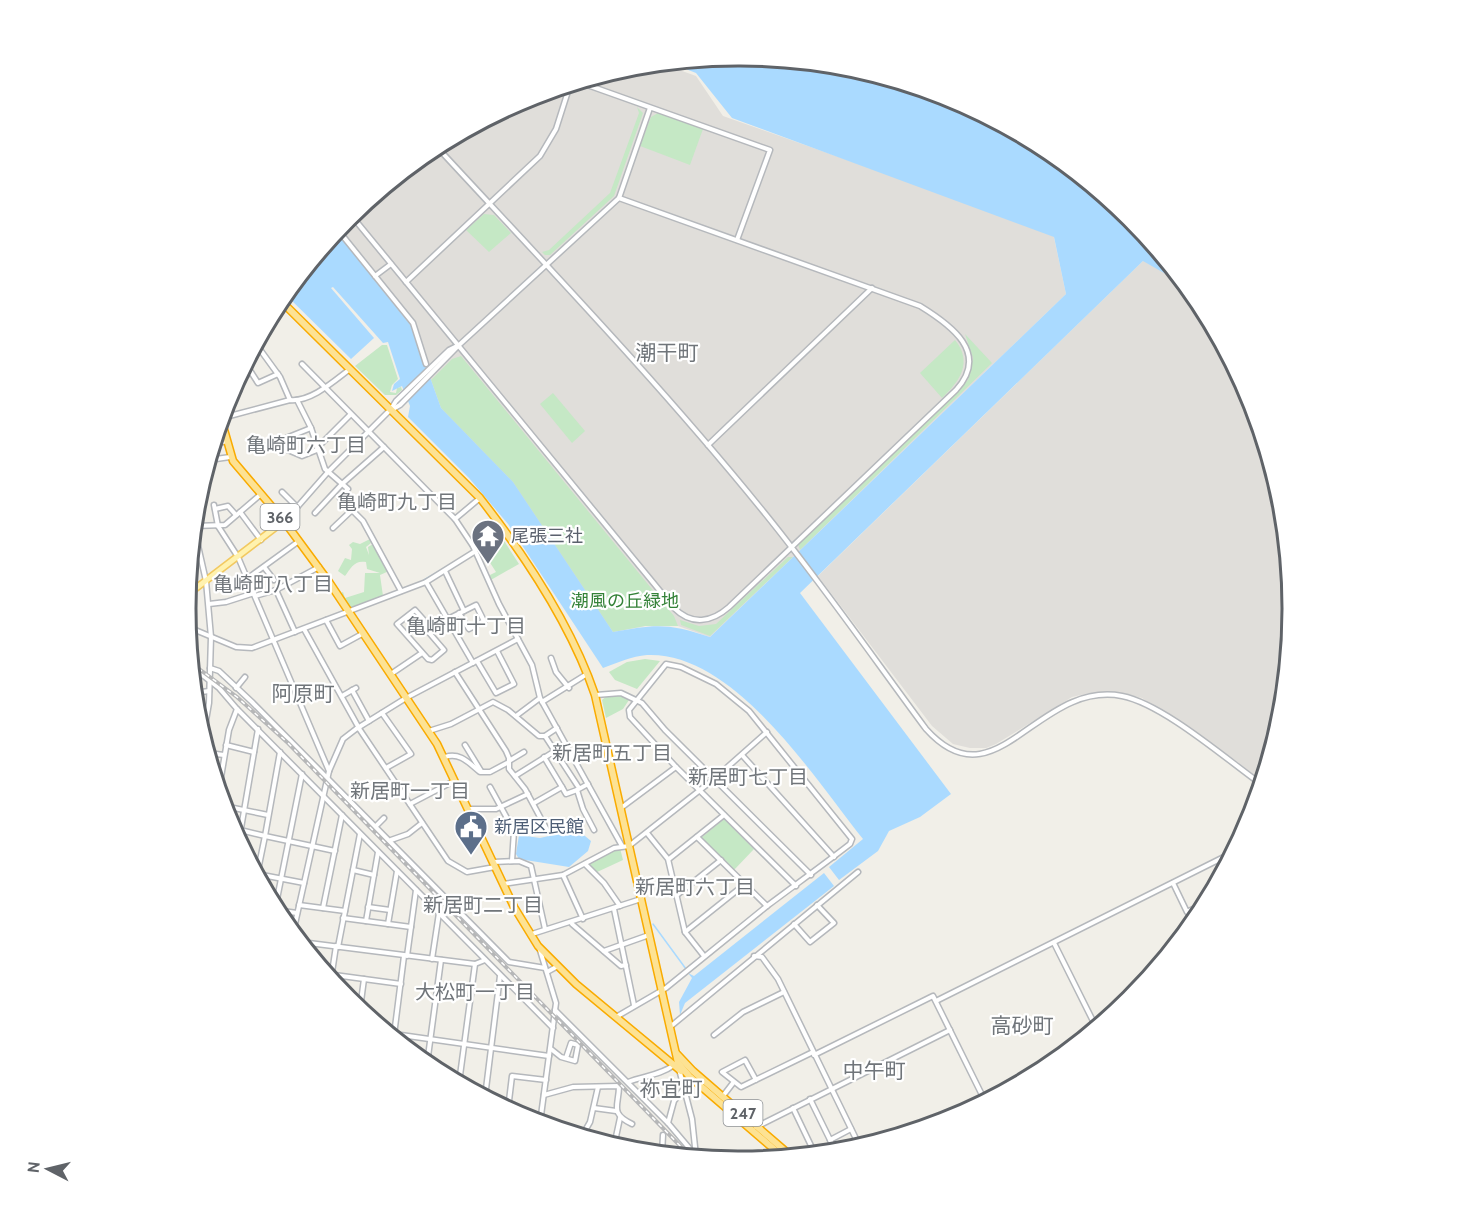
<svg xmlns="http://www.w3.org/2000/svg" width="1478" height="1217" font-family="Cabin,'Noto Sans JP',sans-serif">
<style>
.industrial{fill:#e0deda}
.green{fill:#c5e8c5}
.water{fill:#aadaff}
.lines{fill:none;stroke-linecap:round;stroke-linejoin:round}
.stream{stroke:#aadaff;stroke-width:1.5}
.minor-casing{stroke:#b5b8bc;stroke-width:7}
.major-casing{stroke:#f2c960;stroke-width:8}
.highway-casing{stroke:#f9ab00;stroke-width:9}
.minor{stroke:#fff;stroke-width:4}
.major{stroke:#fff2af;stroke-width:5}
.highway{stroke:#fde293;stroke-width:6}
.rail-casing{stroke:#b6b7b8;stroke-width:4}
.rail{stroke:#fff;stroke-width:1.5;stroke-dasharray:4.5;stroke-linecap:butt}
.labels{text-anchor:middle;stroke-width:4.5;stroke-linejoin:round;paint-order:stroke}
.shield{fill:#fff;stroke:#8f9295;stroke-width:1.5}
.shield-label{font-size:16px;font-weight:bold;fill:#5f6368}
.worship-label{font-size:18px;fill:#5b616d;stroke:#fff;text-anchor:start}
.park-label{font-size:18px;fill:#348238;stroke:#fff}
.service-label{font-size:18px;fill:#4e5e75;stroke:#fff;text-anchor:start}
.neighbourhood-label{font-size:20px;fill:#70757a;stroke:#fff}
.quarter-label{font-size:21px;fill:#70757a;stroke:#fff}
.rim{fill:none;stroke:#5f6368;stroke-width:3}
</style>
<rect width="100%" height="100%" fill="#f1efe8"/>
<g class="industrial">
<path d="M660,63L696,76L723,116L1053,233L1066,294L710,637L678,626H645L613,632L441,408L412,327L336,233L348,217L432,149L528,97L631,66Z"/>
<path d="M1144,260L1181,280L1199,302L1250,397L1281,501L1292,609L1281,717L1262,781L1142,698L1123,693H1089L1072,697L996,744L986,748H970L953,744L932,726L818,576Z"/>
</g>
<g class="green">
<path d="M637,107L643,113L614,196L550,255H545L542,252L549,250L610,193L639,113Z"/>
<path d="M658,113L703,129L690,165L640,146L651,117Z"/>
<path d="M484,214L494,215L511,233L489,252L466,230Z"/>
<path d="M965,334L992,363L800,550L798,544L803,539L968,380L973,358Z"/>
<path d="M955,340C973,362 960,381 942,398L920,373Z"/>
<path d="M382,345H387L398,379L392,385L390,392L396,393L397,388L401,387L402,390L396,395H385L355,366Z"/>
<path d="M461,356L674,616L678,626H645L613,632L513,482L441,408L431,380L452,359Z"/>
<path d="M553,393L585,431L572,443L540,404Z"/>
<path d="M499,533L519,564L489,581L477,554L488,576L496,572L487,558L484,543Z"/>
<path d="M370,539L371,543L366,547L369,555L368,547L373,544L389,571L380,575L383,596L350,608L339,594L343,592L345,598L364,592L365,573H380L367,569L366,562C354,560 351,568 345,576L338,571L345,558L351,560L352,549L349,545L353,542L360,544Z"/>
<path d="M788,557H793L710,636L681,625L680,620L699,626L716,624Z"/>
<path d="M645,659L660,661L637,689L615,680L609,672L627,662Z"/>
<path d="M609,694H621L629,700L623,709L606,718L602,700Z"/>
<path d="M724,819L754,849L734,870L701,838Z"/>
<path d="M620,848L623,860L595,873L589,863Z"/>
</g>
<g class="water">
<path d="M739,56L847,66L951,98L1047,149L1130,218L1185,285L1143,261L800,593L951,794L920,817L889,831L878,851L839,880L829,867L863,839C814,778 734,651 647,655C632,656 617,663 603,668L508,524L469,478L408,417L410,406L402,386L392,391L394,384L400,379L388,342L383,343L333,287L331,288L374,338L351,359L285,294L336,232L412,327L441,408L513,482L613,632C655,624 669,623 710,637L1066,294L1054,237L732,118L696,73L668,62Z"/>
<path d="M570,828L579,831L591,841L588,851L569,867L519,859L516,854L519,835L540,838L549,836L556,830Z"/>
<path d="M824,873L834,886L685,1003L680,1015L679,1002L692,978L688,973L694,976Z"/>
</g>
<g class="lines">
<g class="stream">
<path d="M424,580L465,556"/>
<path d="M653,924L686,969"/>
</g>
<g class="minor-casing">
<g id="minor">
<path d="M579,82L770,150L737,240"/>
<path d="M436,146C547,266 660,384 763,511C820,581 872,656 926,729C996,807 1037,680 1122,696C1163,704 1226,759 1261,784"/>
<path d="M619,198L650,108"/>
<path d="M338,230L413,323L426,364"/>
<path d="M375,276L391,264"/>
<path d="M406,282L540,156L556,129L570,85"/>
<path d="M256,344L280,377L290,400"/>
<path d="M302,364L455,519L473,546L499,604L532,665L540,698L622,846"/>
<path d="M234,385L251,372L258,383L278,374"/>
<path d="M235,385L239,391"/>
<path d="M228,399L232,414"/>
<path d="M297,400L311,428L325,469L348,489L340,498L363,521L401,591"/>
<path d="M391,409L396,401L449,350L457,346"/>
<path d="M222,418L290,400C311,402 334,381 350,369"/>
<path d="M214,444L227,441"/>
<path d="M260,445L288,450L302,456L317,450"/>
<path d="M708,445L872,288"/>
<path d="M317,448L350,415"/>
<path d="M288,450L286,438L311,428"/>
<path d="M209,460L230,457"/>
<path d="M282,492L297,507"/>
<path d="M196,502L198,497"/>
<path d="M214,505L218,526"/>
<path d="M215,509L228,506L236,515"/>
<path d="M240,512L261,540"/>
<path d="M315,513L342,484L384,447"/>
<path d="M455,519L480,498"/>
<path d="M285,521L328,472L388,412L400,405L458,346L619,198L920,306C951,325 990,353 956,390L729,607C712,622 692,626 674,608L351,215"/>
<path d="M194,526L225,525L261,494"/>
<path d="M218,526L238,557L329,771"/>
<path d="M194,528L206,581L211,637L209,703L203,738"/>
<path d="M333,528L352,510"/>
<path d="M473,546L502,528"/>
<path d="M264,567L274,580"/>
<path d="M445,571L464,611"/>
<path d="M248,578L299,541"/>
<path d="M426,582L473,663"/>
<path d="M276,590L295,632"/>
<path d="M255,596L276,590L319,567"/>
<path d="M209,604L226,602L254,593"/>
<path d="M415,610L423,619L425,628L444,650L432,660L428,659L397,624Z"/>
<path d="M448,619L476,605L484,621L469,629L459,613"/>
<path d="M326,620L340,646L362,634"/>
<path d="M188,627L236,647L252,648L426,582L474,552"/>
<path d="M304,629L360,730L448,861L467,872L495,867"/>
<path d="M551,658L556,672L569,688"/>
<path d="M477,661L496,693L514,684L497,651"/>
<path d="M192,667L219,688L237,709L553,1028"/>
<path d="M210,668L219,671L252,702L509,962L545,968"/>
<path d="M455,672L506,751L509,758V769L525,789L547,830"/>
<path d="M391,674L422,653"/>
<path d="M236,688L245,677"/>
<path d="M352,690L369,721"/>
<path d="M194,693L209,691"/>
<path d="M596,695L621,693L642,703L665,730L811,875"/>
<path d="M342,696L356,688"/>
<path d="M542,702L587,674"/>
<path d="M382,713L411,754L386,768"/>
<path d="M516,716L540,698"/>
<path d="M429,731L451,724L493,702L508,710L539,736H545L557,728"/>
<path d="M545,736L579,788"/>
<path d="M226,745L254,752"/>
<path d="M465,745L481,771"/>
<path d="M280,752L265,836L335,851"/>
<path d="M208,753L224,755"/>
<path d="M742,755L834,857"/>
<path d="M445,757C460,752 469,763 480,772H490L507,763"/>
<path d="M544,757L562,787"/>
<path d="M509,761L524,752"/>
<path d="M515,776L555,751"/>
<path d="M588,784L577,790L583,809L594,830"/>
<path d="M490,787L514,831L512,861"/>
<path d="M219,789L229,730L237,709"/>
<path d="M534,803L562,787L566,794L577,790"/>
<path d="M410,804L454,781"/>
<path d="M224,806L268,815"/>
<path d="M621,808L676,767"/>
<path d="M469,809H496L528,794"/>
<path d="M376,826L384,818"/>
<path d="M240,830L265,836L257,875"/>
<path d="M647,833L668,859L685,932L704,956"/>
<path d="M697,837L767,906"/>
<path d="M239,840L258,729"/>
<path d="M391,840L408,834L422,823"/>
<path d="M669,859L724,815"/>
<path d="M493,862L519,861L531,866L545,929"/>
<path d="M585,864L604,883L620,906"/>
<path d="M353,870L374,875"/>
<path d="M257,874L304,883"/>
<path d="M563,875L583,919"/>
<path d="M1173,883L1187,912L1206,902"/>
<path d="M503,884L563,875L614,848L629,846L714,779L767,732"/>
<path d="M677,895L721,860"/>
<path d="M299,905L345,911"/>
<path d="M368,907L390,910"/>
<path d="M323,908L342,815"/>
<path d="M275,909L302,774"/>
<path d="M614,909L634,1005"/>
<path d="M276,910L297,913"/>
<path d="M343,918L411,927"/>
<path d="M366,921L378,852"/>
<path d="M388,924L397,871"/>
<path d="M572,924L621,966L626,965"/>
<path d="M794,924L810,942L834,923L817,905"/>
<path d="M685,932L745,884"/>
<path d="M293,933L329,771L343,739L356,729L406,698L518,639"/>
<path d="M532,934L641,899"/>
<path d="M301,942L475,964L485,960"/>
<path d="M1054,943L1096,1027"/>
<path d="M338,947L360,834"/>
<path d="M539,947L556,1003L540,1123"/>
<path d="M604,951L649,935"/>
<path d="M407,956L416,890"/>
<path d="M754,956L762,957L778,979L860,1147"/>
<path d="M432,959L439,913"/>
<path d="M547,972L558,966"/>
<path d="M327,974L401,984"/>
<path d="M331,979L336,946"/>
<path d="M936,1001L1232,853"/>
<path d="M360,1009L364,979"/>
<path d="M555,1010L668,1123L696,1156"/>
<path d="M616,1017L666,988L767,906C795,885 823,865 850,844L852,839L749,711L716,684L681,667L666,664L629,710L630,717L676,767L796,886"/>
<path d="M670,1027L858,872"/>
<path d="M394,1034L549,1056"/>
<path d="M394,1035L404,956"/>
<path d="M714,1035L743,1012L784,992"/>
<path d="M551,1049L561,1057L575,1061L578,1045L571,1043L566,1058"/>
<path d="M413,1053L428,1055"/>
<path d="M814,1055L933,996L985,1101"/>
<path d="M427,1064L441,960"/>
<path d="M679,1069L692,1119L696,1156"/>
<path d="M756,1080L745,1060L722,1072L741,1087L813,1052"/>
<path d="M628,1082C643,1076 661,1075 674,1065"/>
<path d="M459,1083L475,964"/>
<path d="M544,1095L573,1087L619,1086C619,1106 609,1113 632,1124"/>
<path d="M723,1096L733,1083"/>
<path d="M485,1097L500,976"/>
<path d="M810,1099L836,1152"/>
<path d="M594,1108L616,1111"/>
<path d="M793,1108L815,1154"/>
<path d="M508,1109L512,1076L546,1080"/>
<path d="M668,1123L674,1101L683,1090"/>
<path d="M756,1127L950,1030"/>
<path d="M582,1136L590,1122L598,1087"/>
<path d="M830,1140L851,1129"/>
<path d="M614,1146L620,1118"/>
<path d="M662,1154L663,1135"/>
</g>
</g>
<g class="major-casing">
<path id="major" d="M187,595L284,521"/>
</g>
<g class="highway-casing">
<g id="highway">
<path d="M280,300L480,498C526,557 571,624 595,695L678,1063L689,1076L783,1157"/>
<path d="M221,419L233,461L284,521L329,582L437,744L514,907L538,946L576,984L681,1071"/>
<path d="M677,1054L693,1071L791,1156"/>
</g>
</g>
<use href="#minor" class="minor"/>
<use href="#major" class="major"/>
<use href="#highway" class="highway"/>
<g class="rail-casing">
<path id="rail" d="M191,663L237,697L288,743L691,1157"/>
</g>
<use href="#rail" class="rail"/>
</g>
<defs>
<g id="temple-pin" transform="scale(1.725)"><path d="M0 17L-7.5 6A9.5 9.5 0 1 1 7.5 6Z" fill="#6b7280" stroke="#fff"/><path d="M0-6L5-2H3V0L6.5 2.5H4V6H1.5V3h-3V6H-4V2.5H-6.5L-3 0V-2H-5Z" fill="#fff"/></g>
<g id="civic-pin" transform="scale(1.725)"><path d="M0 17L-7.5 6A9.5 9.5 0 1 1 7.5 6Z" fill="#5c6f8a" stroke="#fff"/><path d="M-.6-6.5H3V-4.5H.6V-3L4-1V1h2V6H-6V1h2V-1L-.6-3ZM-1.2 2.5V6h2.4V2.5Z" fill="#fff"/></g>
</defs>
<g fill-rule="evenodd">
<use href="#temple-pin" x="488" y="536"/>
<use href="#civic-pin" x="471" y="827"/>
</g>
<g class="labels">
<g class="shield">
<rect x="260.5" y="504" width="39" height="26" rx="4.5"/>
<rect x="723.5" y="1100" width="39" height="26" rx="4.5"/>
</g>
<g class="shield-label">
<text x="280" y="523">366</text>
<text x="743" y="1119">247</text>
</g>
<g class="worship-label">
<text x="511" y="542">尾張三社</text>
</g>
<g class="park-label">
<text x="625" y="607">潮風の丘緑地</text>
</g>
<g class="service-label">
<text x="494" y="833">新居区民館</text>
</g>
<g class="neighbourhood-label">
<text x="306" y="452">亀崎町六丁目</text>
<text x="397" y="509">亀崎町九丁目</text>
<text x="273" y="591">亀崎町八丁目</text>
<text x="466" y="633">亀崎町十丁目</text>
<text x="612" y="760">新居町五丁目</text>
<text x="748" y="784">新居町七丁目</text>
<text x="410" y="798">新居町一丁目</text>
<text x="695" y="894">新居町六丁目</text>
<text x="483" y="912">新居町二丁目</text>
<text x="475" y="999">大松町一丁目</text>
</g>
<g class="quarter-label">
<text x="667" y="360">潮干町</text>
<text x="303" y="701">阿原町</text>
<text x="1022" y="1033">高砂町</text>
<text x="874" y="1078">中午町</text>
<text x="671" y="1096">祢宜町</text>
</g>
</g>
<path d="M0 0H1478V1217H0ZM738 66H740A542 542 0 0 1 1282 608V609A542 542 0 0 1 740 1151H738A542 542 0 0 1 196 609V608A542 542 0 0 1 738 66Z" fill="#fff" fill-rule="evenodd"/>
<path class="rim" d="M738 66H740A542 542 0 0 1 1282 608V609A542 542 0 0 1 740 1151H738A542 542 0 0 1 196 609V608A542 542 0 0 1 738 66Z"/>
<g transform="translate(48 1169) rotate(277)" stroke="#ffffff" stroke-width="4.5" paint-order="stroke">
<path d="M0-4.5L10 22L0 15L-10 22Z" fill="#5f6368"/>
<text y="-9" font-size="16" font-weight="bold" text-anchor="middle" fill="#5f6368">N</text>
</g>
</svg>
